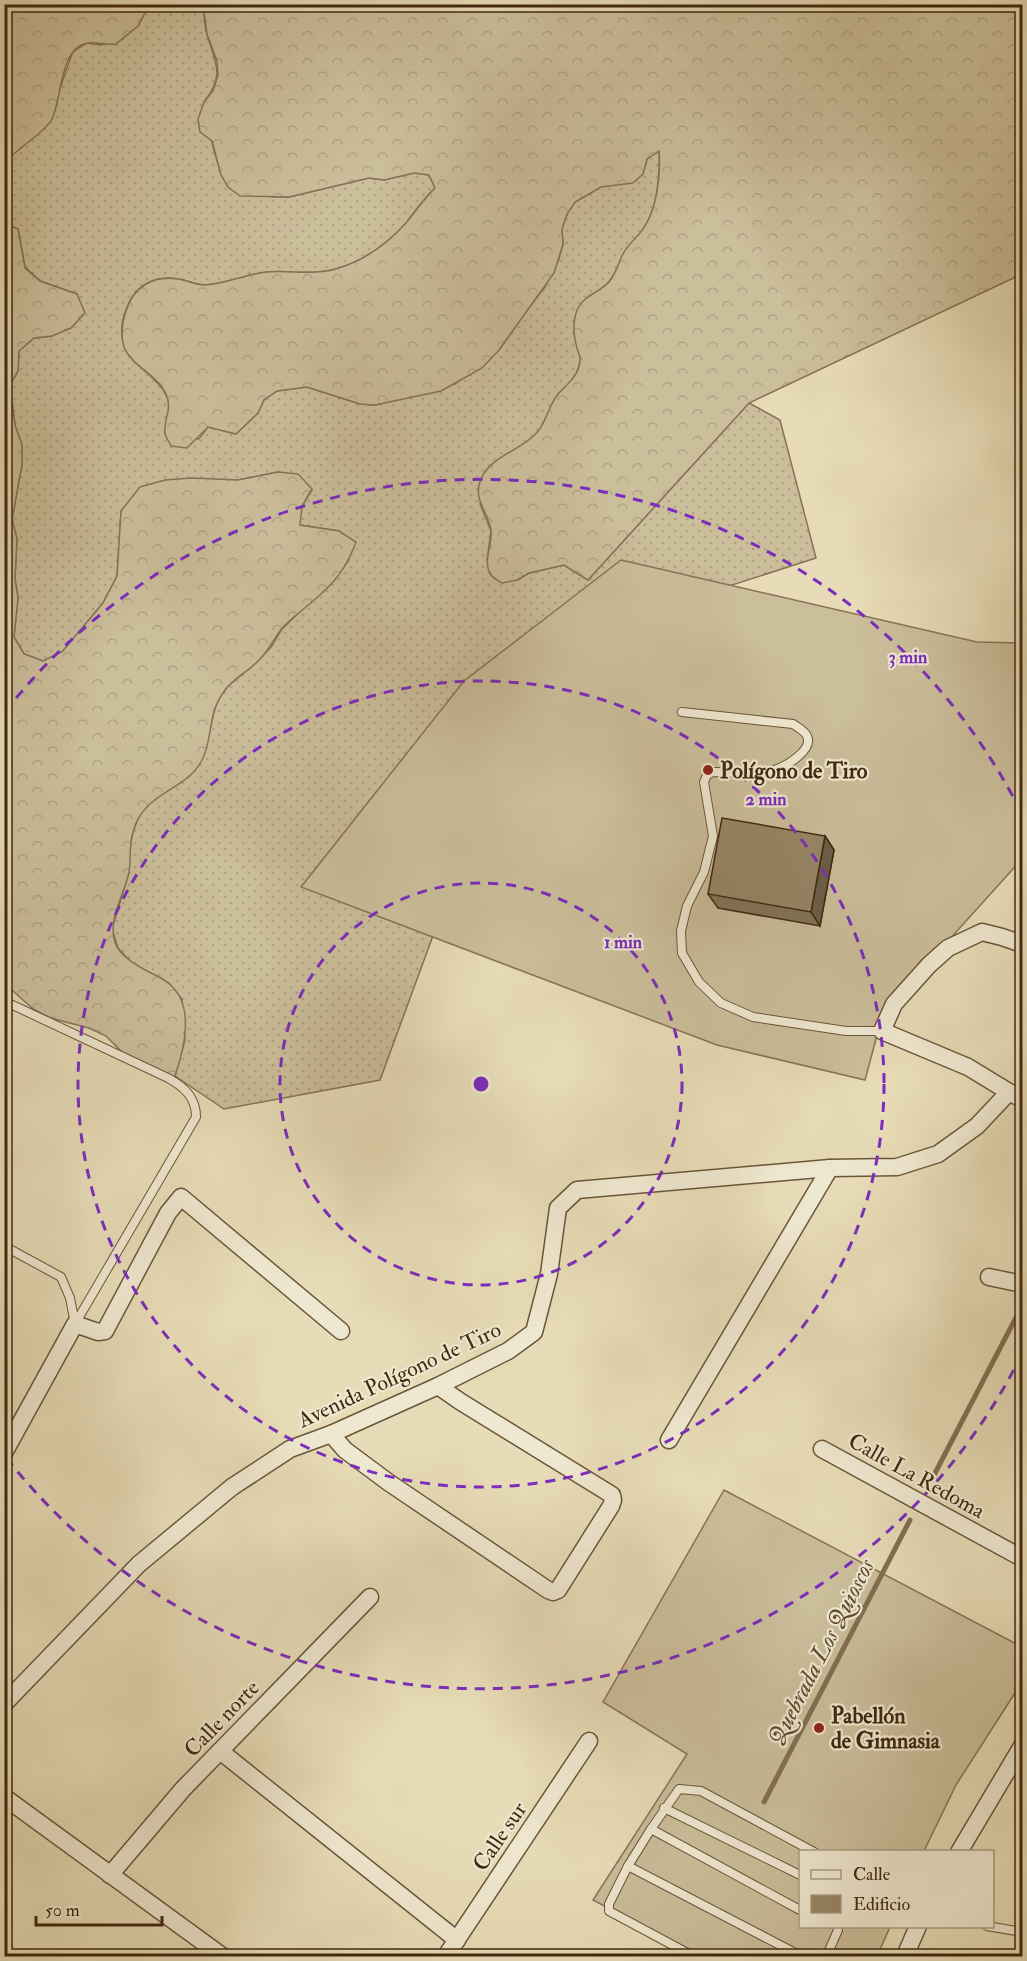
<svg xmlns="http://www.w3.org/2000/svg" width="1027" height="1961" font-family="'IM FELL Double Pica',serif">
<style>
.grass{fill:url(#grass-dots);stroke:#867456;stroke-width:1.5}
.forest{fill:url(#forest-crowns);stroke:#867456;stroke-width:1.5}
.pitch{fill:#cbbe9b;stroke:#867456;stroke-width:1.5}
.lines{fill:none;stroke-linecap:round;stroke-linejoin:round}
.stream{stroke:#827052;stroke-width:5}
.service-casing{stroke:#6a563a;stroke-width:10}
.minor-casing{stroke:#6a563a;stroke-width:19}
.service{stroke:#efe8d0;stroke-width:8}
.minor{stroke:#efe8d0;stroke-width:16}
.wall{fill:#827359;stroke:#402910;stroke-width:1.5}
.shaded-wall{fill:#6a5e48;stroke:#402910;stroke-width:1.5}
.building{fill:#978667;stroke:#402910;stroke-width:1.5}
.ring{fill:none;stroke:#7b2cbf;stroke-width:3;stroke-dasharray:10 8}
.poi-dot{fill:#8f2418;stroke:#efe8d0;stroke-width:2}
.labels{text-anchor:middle;stroke-width:4.5;stroke-linejoin:round;paint-order:stroke}
.poi-label{font-size:22px;font-weight:bold;fill:#402910;stroke:#efe8d0;text-anchor:start}
.street-label{font-size:22px;fill:#402910;stroke:#efe8d0}
.water-label{font-size:24px;font-style:italic;fill:#614c31;stroke:#efe8d0}
.centre{fill:#7b2cbf;stroke:#efe8d0;stroke-width:3}
.ring-label{font-size:18px;text-anchor:middle;font-weight:bold;fill:#7b2cbf;stroke:#efe8d0;stroke-width:4.5;stroke-linejoin:round;paint-order:stroke}
</style>
<defs>
<pattern id="grass-dots" width="8" height="8" patternUnits="userSpaceOnUse" patternTransform="scale(1.5)"><rect width="8" height="8" fill="#cbbe9b"/><path d="M2 2h.1M6 6h.1" fill="none" stroke="#afa384" stroke-width="1.8" stroke-linecap="round"/></pattern>
<pattern id="forest-crowns" width="20" height="18" patternUnits="userSpaceOnUse" patternTransform="scale(1.5)"><rect width="20" height="18" fill="#cbbe9b"/><path d="M2 6a3 3 0 1 1 6 0M12 15a3 3 0 1 1 6 0" fill="none" stroke="#afa384"/></pattern>
</defs>
<rect width="100%" height="100%" fill="#e7dcb7"/>
<filter id="stains"><feTurbulence type="fractalNoise" baseFrequency=".00333" numOctaves="4"/><feColorMatrix values="0 0 0 0 .2 0 0 0 0 .09 0 0 0 0 .02 0 0 0 .5 -.17"/></filter>
<radialGradient id="worn" r=".72"><stop offset=".6" stop-color="#630" stop-opacity="0"/><stop offset="1" stop-color="#630" stop-opacity=".3"/></radialGradient>
<path class="grass" d="M149,5H203C204,14 204,25 207,34C215,63 226,74 204,102C210,130 213,162 229,187L273,197H289L369,178L384,180L414,173L429,175L435,188C423,199 415,211 406,223C388,243 365,260 339,268C316,276 290,270 267,272C246,274 226,284 205,285C196,285 187,280 178,279C148,274 130,291 123,319C113,364 161,370 169,403C171,412 167,424 165,434L199,439L208,427L236,434L258,413L264,400L277,391L307,387L360,404L375,405L455,384L499,350L521,318L545,287L559,259L563,244L562,229L567,214L575,202L601,187L643,174L647,159L659,150C660,177 658,208 642,232C637,238 631,243 627,250C615,272 613,284 589,296L577,346L581,360L576,374L568,385L558,394L539,431L529,441L492,465L480,504L491,531L487,560L517,580L529,573L564,565L588,580L749,403L780,420L816,558L539,647L380,1080L224,1109L175,1076L185,1040L182,999L169,983L132,963L118,948L112,929L129,872V852L133,832L140,813L207,743L216,703L227,687L258,661L271,647L282,629L308,604L324,591L349,560L339,531L299,525L302,506L312,490L278,472L238,480H215L121,511L117,576L103,603L62,652L43,661L24,654L14,637L18,598L15,579L17,539L12,519L22,465V446L15,425L10,385L18,371L19,351L34,338L52,336L77,294L40,281L25,267L18,229L5,223V163L10,156L22,147L59,91L73,51L87,43L101,45L138,26Z"/>
<g class="forest">
<path d="M5,4L149,5L138,26L116,44C107,45 96,42 88,43C59,47 62,100 52,119C44,134 15,149 5,163Z"/>
<path d="M203,5H1022V274L749,403L588,580L564,565L529,573L517,580L502,583C499,581 493,578 491,575C482,562 493,544 491,530C488,511 472,499 481,479C491,455 524,450 539,430C547,419 549,405 558,394C567,384 579,376 580,361C581,357 578,352 577,348C573,334 572,321 578,308C585,295 600,292 609,282C616,274 618,263 623,254C627,246 634,240 640,233C657,213 661,176 659,151L647,159L643,174L633,183L601,187L575,202L567,214L562,229L563,244L554,273L499,350L482,368L441,391L375,405L360,404L307,387L277,391L264,400L258,413L236,434L208,427L187,448L171,446C170,443 166,438 165,434C163,419 173,410 166,394C157,374 132,367 124,347C120,334 122,323 126,311C133,287 153,275 178,279C186,280 196,285 204,285C226,284 246,274 267,272C290,270 316,276 339,268C365,260 388,243 406,223C416,211 424,199 435,188L429,175L414,173L384,180L369,178L289,197L240,196L228,187L221,175L212,141L200,132L198,119L204,102L213,91L218,75L217,61L207,34Z"/>
<path d="M4,223L18,229L25,268L40,281L77,294L85,313L71,328L52,336L34,338L19,351L18,371L10,385L15,425L22,445V465L12,519L17,539L15,579L18,598L14,637L24,654L43,661L62,652L103,603L117,576L121,511L140,487L165,480L192,478L238,480L278,472L298,474L312,489L302,506L300,525L339,531L356,542C349,561 339,578 324,591C311,604 296,614 283,627C274,638 269,650 259,660C249,671 234,678 225,690C206,715 214,739 201,762C184,792 143,792 133,832C129,845 131,859 129,872C124,897 105,922 117,947C123,958 138,966 149,972C155,975 163,978 168,983C196,1004 184,1049 175,1076L164,1077L134,1064L106,1036L89,1028L50,1018L33,1009L5,984Z"/>
</g>
<g class="pitch">
<path d="M621,560L977,642L1022,643V859L883,1013L865,1080L717,1045L301,887L464,681Z"/>
<path d="M724,1490L1022,1647V1682L956,1785L924,1851L800,1852V1926L890,1927L877,1956H699L593,1900L687,1754L603,1702Z"/>
</g>
<g class="lines">
<g class="stream">
<path d="M933,1477L1022,1306"/>
<path d="M764,1802L910,1520"/>
</g>
<g class="service-casing">
<g id="service">
<path d="M682,712L793,724C797,727 805,731 807,736C814,750 785,767 774,770C760,774 729,772 713,772L707,775L704,782L713,836L704,872L687,906L681,931L682,953L699,982L721,1003L753,1017L846,1031H882"/>
<path d="M4,1001L168,1078C184,1087 196,1097 196,1117L75,1324"/>
<path d="M4,1246L61,1277L70,1298L75,1324"/>
<path d="M664,1808L800,1875"/>
<path d="M651,1829L628,1866L609,1904V1911L693,1956"/>
<path d="M628,1866L801,1956"/>
<path d="M800,1910L651,1829L679,1789L701,1791L814,1852"/>
<path d="M987,1926L1022,1932"/>
<path d="M823,1956L827,1955L838,1930"/>
</g>
</g>
<g class="minor-casing">
<g id="minor">
<path d="M1009,1092L968,1067L882,1031L894,1004L929,965L948,948L982,932L1002,937L1022,944"/>
<path d="M989,1277L1022,1284"/>
<path d="M331,1434L345,1450L388,1482L548,1590L553,1592L558,1590L611,1506L613,1500L612,1495L461,1402L438,1386"/>
<path d="M669,1440L830,1168"/>
<path d="M822,1449L1022,1558"/>
<path d="M4,1453L75,1324L98,1332L105,1331L168,1213L181,1197L341,1331"/>
<path d="M4,1704L139,1564L232,1487L290,1449L331,1434L438,1386L508,1351L534,1332L549,1274L558,1208L577,1190L830,1168L897,1167L938,1154L977,1126L1009,1092L1022,1099"/>
<path d="M220,1751L457,1940"/>
<path d="M4,1797L222,1956"/>
<path d="M959,1852L1022,1746"/>
<path d="M110,1875L183,1789L370,1597"/>
<path d="M446,1956L589,1741"/>
<path d="M905,1956L918,1926"/>
</g>
</g>
<use href="#service" class="service"/>
<use href="#minor" class="minor"/>
</g>
<path class="wall" d="M825,836L834,850L820,926L718,908L708,894Z"/>
<path class="shaded-wall" d="M825,836L834,850L820,926L811,912Z"/>
<path class="building" d="M722,818L825,836L811,912L708,894Z"/>
<g class="ring">
<circle cx="481" cy="1084" r="201"/>
<circle cx="481" cy="1084" r="403"/>
<path d="M1022 1354A604 604 0 0 1 5 1456M5 712A604 604 0 0 1 1022 814"/>
</g>
<g class="poi-dot">
<circle cx="708" cy="770" r="6"/>
<circle cx="819" cy="1728" r="6"/>
</g>
<g class="labels">
<g class="poi-label">
<text x="720" y="778">Polígono de Tiro</text>
<text x="831" y="1723">Pabellón<tspan x="831" dy="25">de Gimnasia</tspan></text>
</g>
<g class="street-label">
<text transform="translate(399 1374) rotate(-25)" y="8">Avenida Polígono de Tiro</text>
<text transform="translate(917 1475) rotate(29)" y="8">Calle La Redoma</text>
<text transform="translate(221 1718) rotate(-46)" y="8">Calle norte</text>
<text transform="translate(499 1836) rotate(-56)" y="8">Calle sur</text>
</g>
<g class="water-label">
<text transform="translate(821 1652) rotate(-63)" y="8">Quebrada Los Quioscos</text>
</g>
</g>
<circle cx="481" cy="1084" r="9" class="centre"/>
<g class="ring-label">
<text x="908" y="663">3 min</text>
<text x="766" y="805">2 min</text>
<text x="623" y="948">1 min</text>
</g>
<rect width="1027" height="1961" fill="none" stroke="#e7dcb7" stroke-width="24"/>
<rect x="6" y="6" width="1015" height="1949" fill="none" stroke="#402910" stroke-width="3"/>
<rect x="12" y="12" width="1003" height="1937" fill="none" stroke="#402910" stroke-width="1.5"/>
<rect x="799" y="1850" width="195" height="78" fill="#efe8d0" stroke="#a99c83" stroke-width="1.5"/>
<rect x="811" y="1870" width="30" height="9" fill="#efe8d0" stroke="#a99c83" stroke-width="1.5"/>
<text x="853" y="1880" font-size="18" fill="#402910">Calle</text>
<rect x="811" y="1895" width="30" height="18" fill="#978667" stroke="#a99c83" stroke-width="1.5"/>
<text x="853" y="1910" font-size="18" fill="#402910">Edificio</text>
<path d="M36 1916v9h126v-9" fill="none" stroke="#402910" stroke-width="3"/>
<text x="45" y="1916" font-size="18" fill="#402910" stroke="#efe8d0" stroke-width="4.5" paint-order="stroke">50 m</text>
<rect width="100%" height="100%" filter="url(#stains)"/>
<rect width="100%" height="100%" fill="url(#worn)"/>
</svg>
